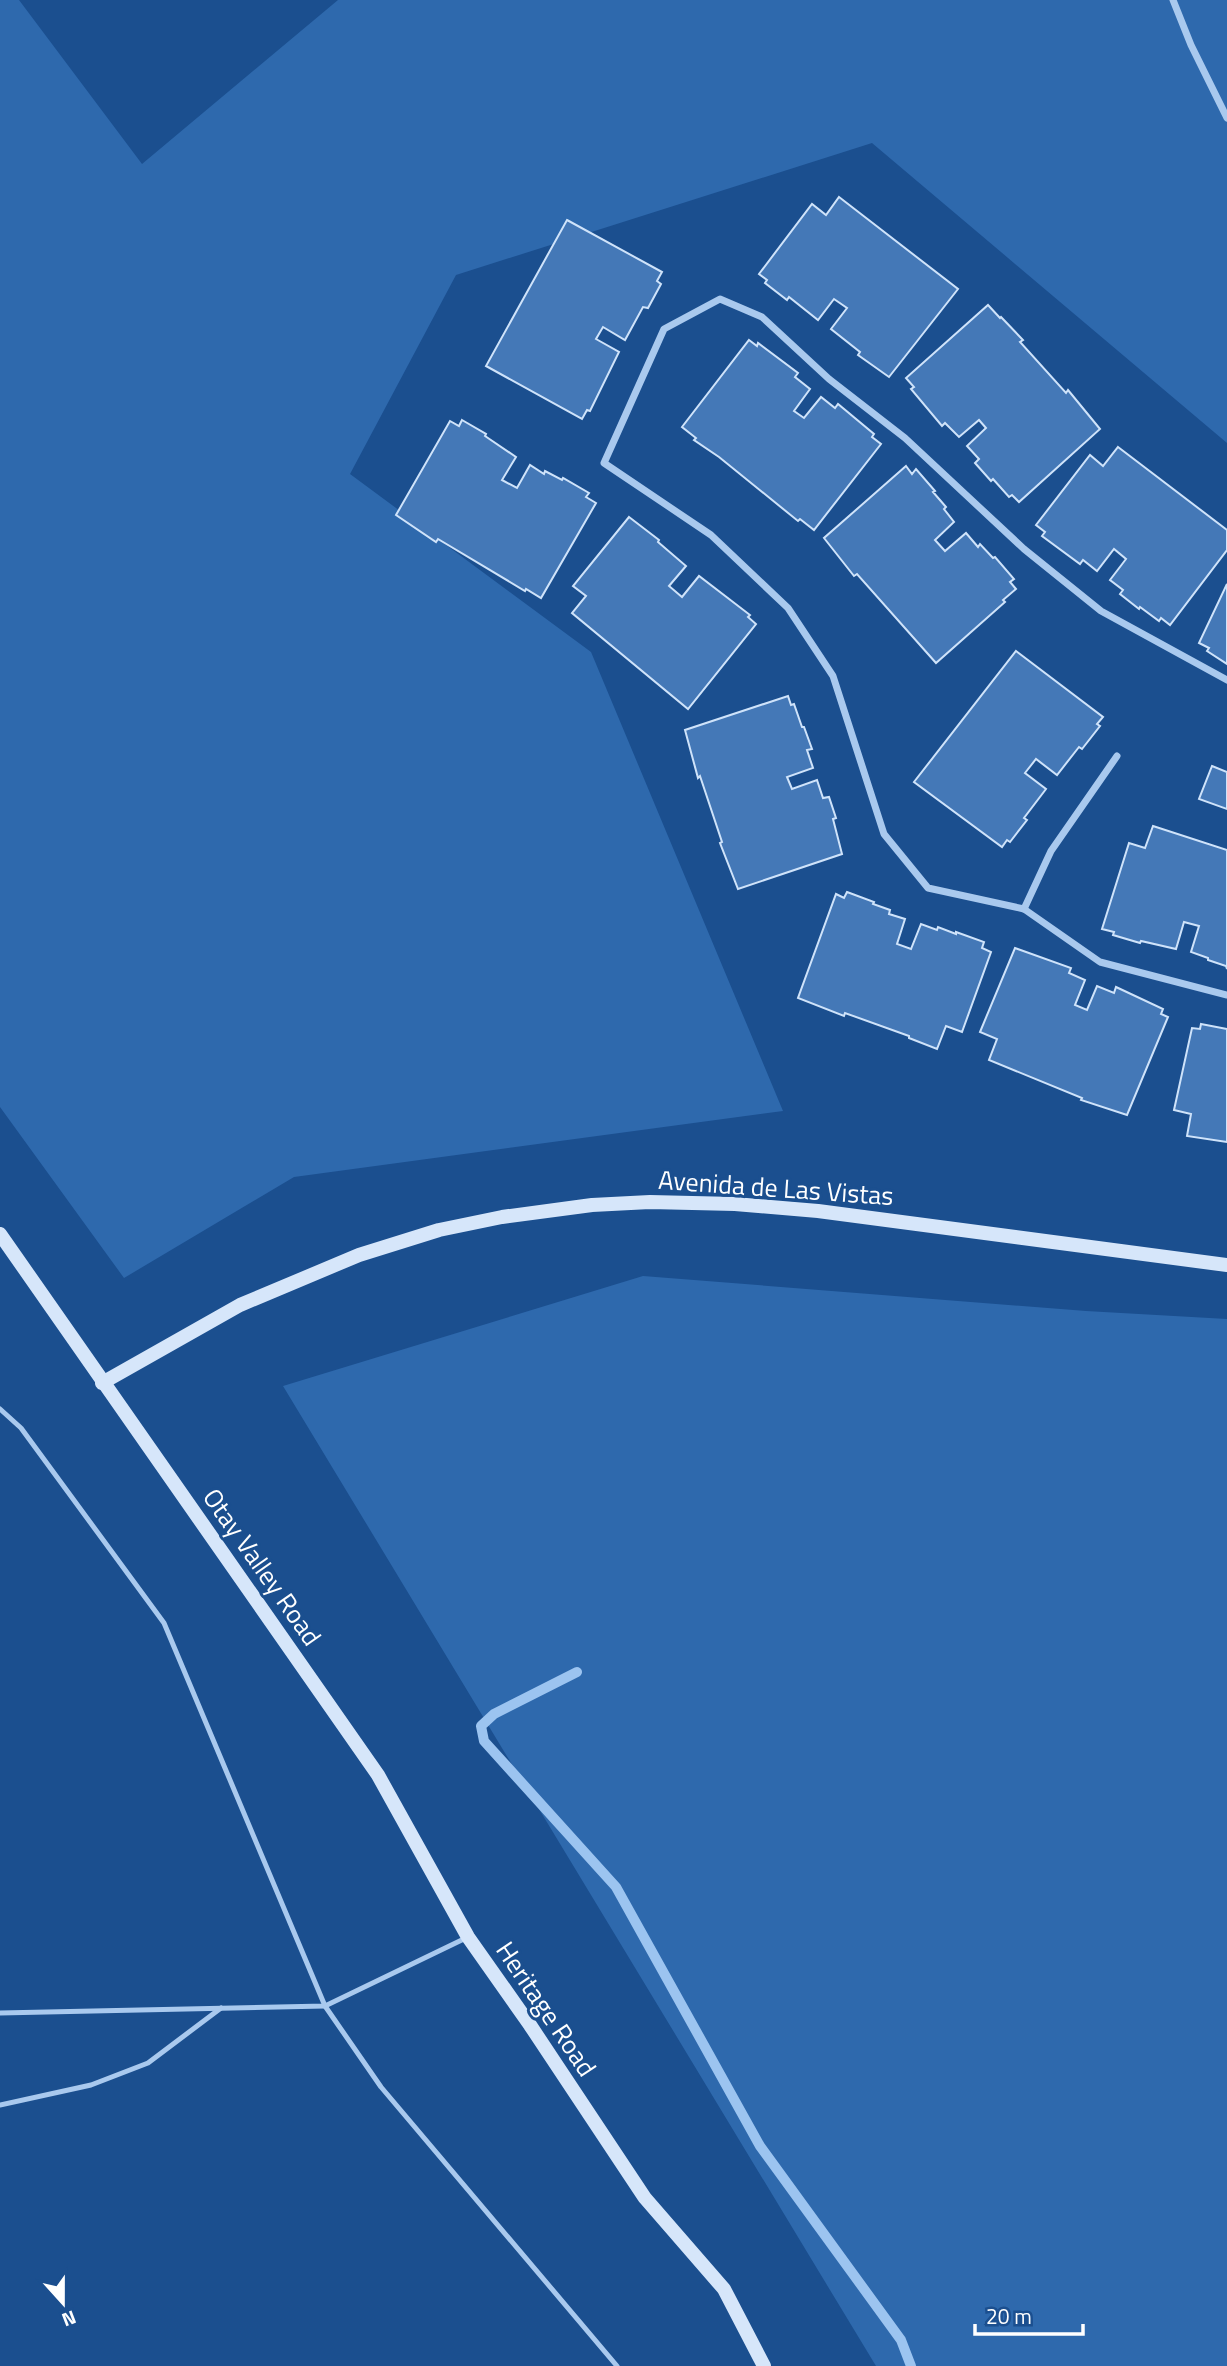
<svg xmlns="http://www.w3.org/2000/svg" width="1227" height="2366" font-family="'Titillium Web',sans-serif">
<style>
.green{fill:#2e69ad}
.lines{fill:none;stroke-linecap:round;stroke-linejoin:round}
.stream{stroke:#9cc4f0;stroke-width:10}
.building{fill:#4478b7;stroke:#cfe3fa;stroke-width:2}
.lane{stroke:#a9c9ee;stroke-width:5}
.street{stroke:#a9c9ee;stroke-width:7}
.secondary{stroke:#d6e6fa;stroke-width:14}
.labels{text-anchor:middle;stroke-width:6;stroke-linejoin:round;paint-order:stroke}
.street-label{font-size:26px;fill:#fff;stroke:#1b4f8f}
</style>
<rect width="100%" height="100%" fill="#1b4f8f"/>
<g class="green">
<path d="M0,0H19L142,164L338,0H1227V443L872,143L456,275L350,474L591,652L783,1111L294,1177L124,1278L0,1107Z"/>
<path d="M643,1276L1086,1311L1227,1319V2366H876L283,1386Z"/>
</g>
<g class="lines">
<path class="stream" d="M577,1672L494,1714L481,1726L484,1741L616,1887L760,2146L901,2340L911,2366"/>
</g>
<g class="building">
<path d="M839,197L958,289L889,377L858,355L860,352L831,329L847,308L834,299L818,320L789,297L787,300L765,283L767,280L759,274L812,204L826,215Z"/>
<path d="M567,220L662,272L657,281L661,284L648,308L643,307L625,340L603,327L596,339L619,352L590,411L587,410L582,419L486,366Z"/>
<path d="M988,305L1000,318L1001,317L1023,340L1020,342L1066,393L1068,390L1100,429L1019,502L1012,495L1009,497L993,479L991,481L975,463L979,459L967,446L986,428L979,420L959,437L945,423L942,426L911,389L914,387L906,378Z"/>
<path d="M749,340L757,346L758,343L798,373L795,377L810,389L794,411L804,418L821,397L835,408L838,404L874,434L872,437L881,444L814,530L800,519L798,521L719,457L694,440L696,438L682,427Z"/>
<path d="M462,420L486,434L485,436L516,457L502,480L517,488L530,465L544,474L545,471L562,480L563,478L589,493L586,497L596,503L541,598L526,589L525,591L438,539L436,542L396,515L450,421L459,426Z"/>
<path d="M1118,447L1227,530V550L1170,625L1161,618L1159,621L1140,607L1139,609L1120,594L1123,590L1110,580L1126,559L1114,549L1097,571L1083,560L1080,564L1042,536L1045,532L1036,525L1090,455L1103,466Z"/>
<path d="M906,466L912,474L916,469L935,491L933,492L946,507L944,509L954,522L935,540L945,551L966,533L978,547L980,544L993,558L995,557L1014,579L1010,582L1016,589L1003,600L1005,602L936,663L857,574L854,576L824,538Z"/>
<path d="M629,517L659,540L658,542L686,566L669,586L682,597L699,576L750,615L748,617L756,624L688,709L572,613L586,596L573,586Z"/>
<path d="M1227,584V664L1207,651L1209,648L1199,643Z"/>
<path d="M1016,651L1103,717L1097,724L1100,726L1082,749L1079,747L1057,775L1036,759L1025,773L1046,789L1024,818L1027,820L1010,842L1007,840L1002,847L914,782Z"/>
<path d="M788,696L791,705L794,704L802,727H804L812,749L807,750L813,768L787,777L792,789L817,780L823,798L829,797L836,818L833,819L842,854L738,889L720,843L722,842L700,776L698,778L685,730Z"/>
<path d="M1212,766L1227,772V809L1199,799Z"/>
<path d="M1153,826L1227,850V969L1226,966L1208,960V958L1191,952L1199,926L1184,922L1176,949L1141,941L1140,943L1113,935L1114,932L1102,929L1129,843L1145,848Z"/>
<path d="M847,892L874,902L873,904L890,910L889,914L905,919L897,944L911,949L921,924L937,930L938,927L956,934V932L984,942L982,948L991,952L962,1032L946,1026L937,1049L909,1038V1036L845,1013L844,1016L798,998L836,894L844,898Z"/>
<path d="M1015,948L1071,968L1069,973L1085,980L1075,1005L1087,1010L1097,986L1114,993L1116,987L1163,1009L1161,1014L1168,1017L1127,1115L1081,1100L1082,1098L989,1060L997,1039L980,1032Z"/>
<path d="M1201,1024L1227,1029V1142L1187,1136L1191,1114L1174,1110L1192,1028L1200,1029Z"/>
</g>
<g class="lines">
<g class="lane">
<path d="M0,1409L21,1428L164,1623L325,2006L381,2087L617,2366"/>
<path d="M0,2013L325,2006L468,1937"/>
<path d="M0,2105L91,2085L148,2063L221,2008"/>
</g>
<g class="street">
<path d="M1173,0L1191,45L1227,118"/>
<path d="M1227,680L1101,611L1024,549L905,438L829,379L762,317L720,299L664,329L604,463L711,535L788,608L833,676L884,834L928,888L1024,909L1100,962L1227,995"/>
<path d="M1024,909L1051,851L1117,756"/>
</g>
<g class="secondary">
<path d="M0,1234L378,1775L468,1937L530,2025L645,2198L724,2289L764,2366"/>
<path d="M102,1383L240,1305L359,1255L439,1230L502,1217L592,1205L650,1202L735,1204L818,1211L1227,1265"/>
</g>
</g>
<g class="labels">
<g class="street-label">
<text transform="translate(776 1188) rotate(4)" y="9">Avenida de Las Vistas</text>
<text transform="translate(262 1567) rotate(55)" y="9">Otay Valley Road</text>
<text transform="translate(546 2009) rotate(56)" y="9">Heritage Road</text>
</g>
</g>
<g transform="translate(63 2303) rotate(159)" stroke="#1b4f8f" stroke-width="5" paint-order="stroke">
<path d="M0-5L12 26L0 18L-12 26Z" fill="#ffffff"/>
<text y="-10" font-size="19" font-weight="bold" text-anchor="middle" fill="#ffffff">N</text>
</g>
<path d="M975 2324v10h108v-10" fill="none" stroke="#ffffff" stroke-width="3.5"/>
<text x="986" y="2324" font-size="21" fill="#ffffff" stroke="#1b4f8f" stroke-width="5" paint-order="stroke">20 m</text>
</svg>
